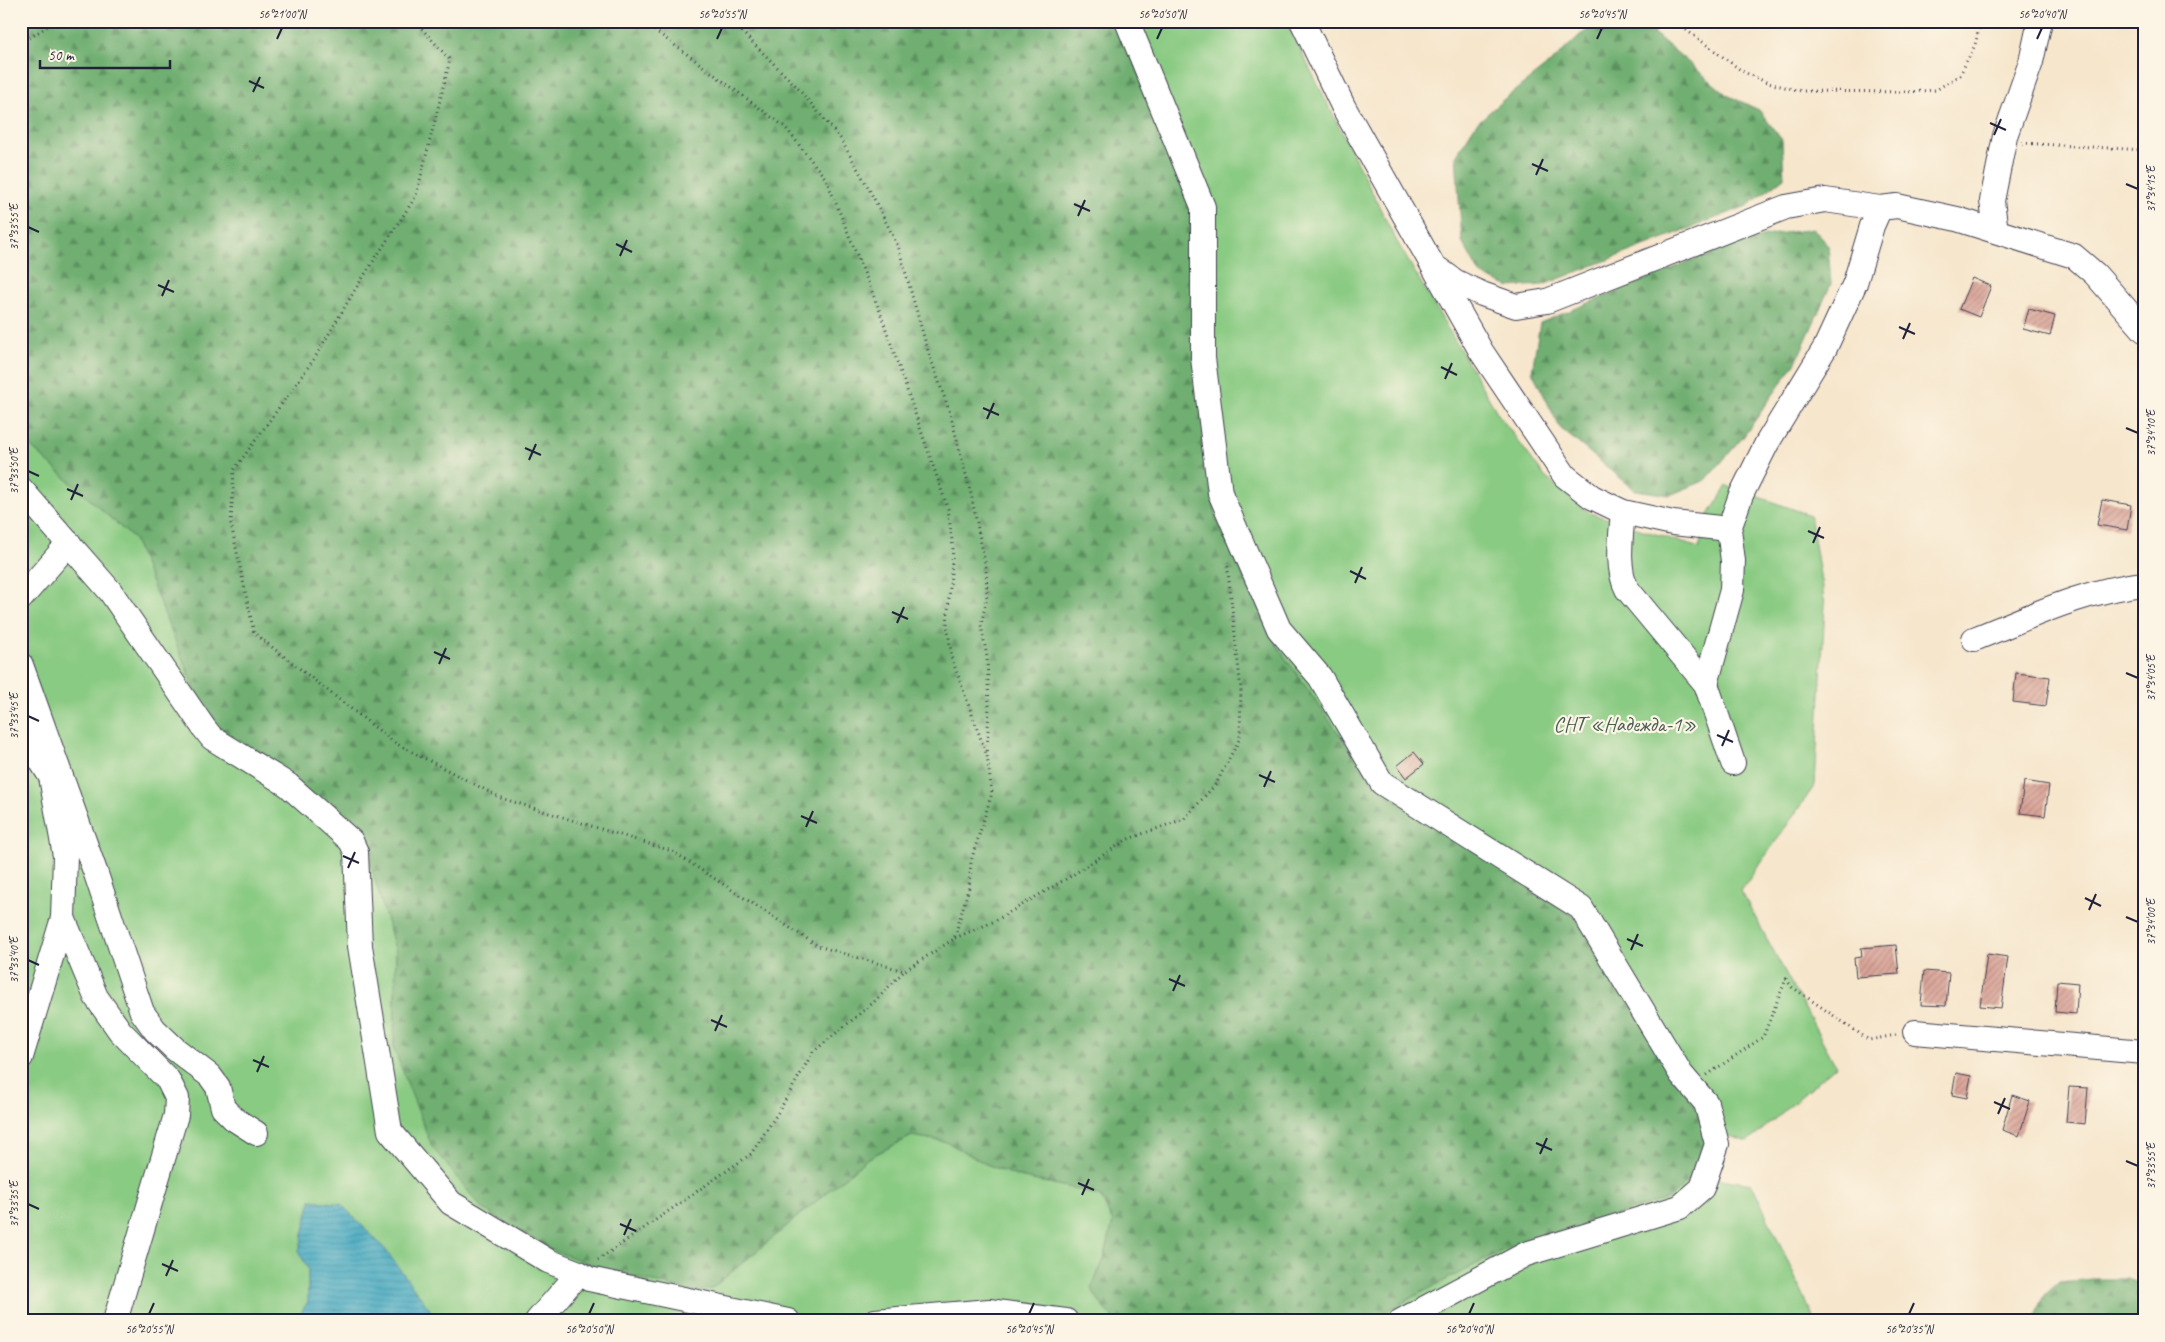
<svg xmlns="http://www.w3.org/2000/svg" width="2165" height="1342" font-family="Caveat,sans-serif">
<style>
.green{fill:#8acb83;stroke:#56765f}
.forest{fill:url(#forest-firs);stroke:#486856}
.water{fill:url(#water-rules);stroke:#32657e}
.building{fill:url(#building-hatch)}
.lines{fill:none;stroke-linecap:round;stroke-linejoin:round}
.minor-casing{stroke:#423f51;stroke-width:26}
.path{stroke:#423f51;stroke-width:3;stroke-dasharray:1 4;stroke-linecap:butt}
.minor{stroke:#fff;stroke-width:24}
.ticks{fill:none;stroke:#22223b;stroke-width:2}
.labels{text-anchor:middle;stroke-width:4.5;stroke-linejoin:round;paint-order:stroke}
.park-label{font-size:21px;fill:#465d54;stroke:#fcf5e5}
.neatline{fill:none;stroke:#22223b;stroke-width:2}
.ticks-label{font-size:12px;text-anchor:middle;fill:#22223b}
</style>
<defs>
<pattern id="forest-firs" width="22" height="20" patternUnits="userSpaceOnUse" patternTransform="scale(1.25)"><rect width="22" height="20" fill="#6faf71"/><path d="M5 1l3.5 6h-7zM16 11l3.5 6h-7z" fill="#5b8e5e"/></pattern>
<pattern id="water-rules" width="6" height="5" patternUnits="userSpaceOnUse" patternTransform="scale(1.25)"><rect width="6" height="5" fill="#41a8c1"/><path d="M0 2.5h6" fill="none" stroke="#36889e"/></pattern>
<pattern id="building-hatch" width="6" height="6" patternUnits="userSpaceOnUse" patternTransform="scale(1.25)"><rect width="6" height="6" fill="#daa498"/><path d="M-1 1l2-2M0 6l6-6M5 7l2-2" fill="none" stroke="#b0857d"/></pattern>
</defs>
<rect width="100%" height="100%" fill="#fcf5e5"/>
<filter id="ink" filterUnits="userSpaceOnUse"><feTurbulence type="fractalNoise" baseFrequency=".02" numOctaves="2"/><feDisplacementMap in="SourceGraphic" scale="10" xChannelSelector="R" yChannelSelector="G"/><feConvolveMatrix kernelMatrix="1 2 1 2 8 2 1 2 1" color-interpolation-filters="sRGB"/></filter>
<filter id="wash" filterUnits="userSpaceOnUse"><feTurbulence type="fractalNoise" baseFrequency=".0096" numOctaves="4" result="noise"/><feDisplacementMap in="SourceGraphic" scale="20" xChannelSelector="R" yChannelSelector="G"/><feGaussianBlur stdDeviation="1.12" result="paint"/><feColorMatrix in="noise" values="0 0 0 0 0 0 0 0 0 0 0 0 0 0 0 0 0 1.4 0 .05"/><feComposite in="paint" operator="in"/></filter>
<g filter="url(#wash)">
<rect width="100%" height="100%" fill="#f6e6cc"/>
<g class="green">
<path d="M1118,21H1286L1396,240L1498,414L1545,477L1590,513L1699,548L1707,518L1727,486L1810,515L1825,605L1815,785L1741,891L1836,1066L1748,1142L1709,1130L1377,788L1275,643L1216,519L1197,367Z"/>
<path d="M21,438L134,539L210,726L263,753L364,842L396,952L394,1049L694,1292L711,1289L868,1158L912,1136L947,1142L986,1164L1019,1177L1077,1189L1101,1197L1113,1222L1104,1260L1091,1288L1105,1310L1117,1321H431L430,1311L384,1248L341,1204L311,1200L299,1252L308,1269V1302L295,1321H21Z"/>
<path d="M1695,1175L1752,1184L1815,1321H1367L1509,1247L1668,1199Z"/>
</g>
<g class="forest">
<path d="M21,21H1118L1190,206L1197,367L1216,519L1275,643L1377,788L1575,917L1709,1130L1695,1175L1668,1199L1509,1247L1367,1321H1117L1105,1310L1091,1288L1104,1260L1113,1222L1101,1197L1077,1189L1019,1177L986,1164L947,1142L912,1136L868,1158L711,1289L693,1292L607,1270L549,1249L482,1208L432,1147L394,1049L396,952L364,842L263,753L210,726L134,539L21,438Z"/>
<path d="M1600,23L1643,24L1727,95L1759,110L1782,140L1784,178L1747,206L1543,285L1509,287L1480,274L1462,241L1456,156L1476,124L1503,100L1554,60L1580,35Z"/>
<path d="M1814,229L1828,245L1831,284L1796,362L1744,436L1706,480L1670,495L1635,490L1560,428L1532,371L1540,323L1737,242L1776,234Z"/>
<path d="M2093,1279H2127L2144,1285V1321H2034L2045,1295L2059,1282Z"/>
</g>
<path class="water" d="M311,1200L341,1204L384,1248L431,1311V1321H295L308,1302V1269L299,1252Z"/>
<g id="blocks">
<g class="building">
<path d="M1972,278L1991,286L1979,317L1959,309Z"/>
<path d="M2029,309L2055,316L2050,336L2023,329Z"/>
<path d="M2102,500L2131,505L2127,530L2097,525Z"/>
<path d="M2016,673L2050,677L2046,706L2013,702Z"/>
<path d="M1414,752L1424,764L1406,778L1397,766Z"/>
<path d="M2024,781L2049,785L2045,816L2020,813Z"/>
<path d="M1896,945L1899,974L1856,977L1854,958L1862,957L1861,948Z"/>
<path d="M1987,954L2008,957L2001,1008L1980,1006Z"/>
<path d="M1924,971L1949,973L1946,1006L1921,1005Z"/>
<path d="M2057,981L2078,983L2076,1014L2055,1012Z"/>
<path d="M1956,1073L1971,1076L1967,1098L1952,1095Z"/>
<path d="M2069,1087L2088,1088L2085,1124L2066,1122Z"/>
<path d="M2012,1095L2030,1101L2019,1136L2002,1130Z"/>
</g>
</g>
</g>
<g filter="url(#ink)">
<use href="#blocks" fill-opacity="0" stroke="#423f51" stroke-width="1"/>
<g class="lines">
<g class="minor-casing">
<g id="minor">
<path d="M1127,21L1203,207V358L1220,493L1279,629L1320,677L1382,783L1581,908L1681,1074L1706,1103L1717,1144L1702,1188L1680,1207L1526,1254L1401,1321"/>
<path d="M1302,21L1344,108L1481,351L1565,476L1592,497L1623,512L1673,523L1729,529"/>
<path d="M1996,231L1992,201L2005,136L2031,62L2040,21"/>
<path d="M1438,269L1456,282L1482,294L1516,306L1547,301L1786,207L1825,200L1880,208"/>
<path d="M21,489L110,591L204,728L212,738L288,785L351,841L356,852L360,946L390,1131L451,1203L548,1261L579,1273L589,1279L788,1321"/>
<path d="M1623,512C1621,536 1616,568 1627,589L1706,684L1733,763"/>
<path d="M21,598L69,543"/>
<path d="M1974,639C2030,617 2084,590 2144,584"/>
<path d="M21,665L96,874L142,1012L155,1030L175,1049L210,1076L218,1087L223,1108L234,1119L256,1133"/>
<path d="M1706,684L1732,590L1733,561L1729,529L1741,495L1767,443L1825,348L1855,283L1872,226L1880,208L1897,206L1957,219L2074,256L2095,274L2144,330"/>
<path d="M21,729L51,777L65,856L63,918L96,997L120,1031L168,1080L177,1098L176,1115L115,1321"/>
<path d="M1915,1032L2144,1052"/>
<path d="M21,1057L63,918"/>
<path d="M537,1321L579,1273"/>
<path d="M875,1321L989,1311L1066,1321"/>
</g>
</g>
<g class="path">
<path d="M415,21L450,60L416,196L356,288L314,359L234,470L231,524L254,633L395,743L501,798L672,851L818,946L904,971L954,939L969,887L971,861L992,793L987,756L952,659L947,624L953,548L948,509L879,309L826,179L785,127L642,21"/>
<path d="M731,21L796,86L840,138L868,187L898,246L928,351L950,413L971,494L986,568L987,596L981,625L987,657L989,705L987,753"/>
<path d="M1674,21L1742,71L1768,83L1801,91L1906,92L1936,90L1960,75L1975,45L1981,21"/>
<path d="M21,43L56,21"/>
<path d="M2022,143L2144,150"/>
<path d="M955,938L995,921L1071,876L1128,839L1184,819L1216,784L1240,738L1241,690L1227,562"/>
<path d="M1707,1075L1763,1037L1786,979L1792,987L1869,1040L1896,1035"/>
<path d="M598,1260L751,1154L779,1111L813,1052L873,1003L904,971"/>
</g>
<use href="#minor" class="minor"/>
</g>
</g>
<path class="ticks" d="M277,39L282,28M717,39L722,28M1157,39L1162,28M1597,39L1602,28M2037,39L2042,28M249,81L264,88M253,92L260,77M1990,123L2006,130M1994,135L2001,119M1532,164L1548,171M1536,175L1543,159M2126,184L2138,189M1074,204L1090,211M1078,216L1085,200M28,227L39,232M616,244L632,252M620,256L627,240M158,285L174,292M162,296L169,280M1899,327L1915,334M1903,339L1910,323M1441,367L1457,375M1445,379L1452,363M983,408L999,415M987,419L994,403M2126,428L2138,433M525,448L541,455M529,460L536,444M28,471L39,476M67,489L83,496M71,500L78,484M1808,531L1824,538M1813,543L1820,527M1350,571L1366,579M1355,583L1362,567M892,612L908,619M897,623L904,607M434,652L450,659M439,664L446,648M2126,673L2138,678M28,716L39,721M1717,735L1733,742M1722,746L1729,730M1259,775L1275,782M1264,787L1271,771M801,816L817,823M806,827L813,811M343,856L359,863M348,868L355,852M2085,898L2101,906M2089,910L2096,894M2126,917L2138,922M1627,939L1643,946M1631,950L1638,934M28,960L39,965M1169,979L1185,986M1173,991L1180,975M711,1020L727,1027M715,1031L722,1015M253,1060L269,1067M257,1072L264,1056M1994,1102L2010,1109M1998,1114L2005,1098M1536,1143L1552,1150M1540,1154L1547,1138M2126,1161L2138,1166M1078,1183L1094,1190M1082,1195L1089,1179M28,1204L39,1209M620,1224L636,1231M624,1235L631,1219M162,1264L178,1271M166,1276L173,1260M149,1314L154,1303M589,1314L594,1303M1029,1314L1034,1303M1469,1314L1474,1303M1909,1314L1914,1303"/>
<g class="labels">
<g class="park-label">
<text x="1625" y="731">СНТ «Надежда-1»</text>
</g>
</g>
<rect width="2165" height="1342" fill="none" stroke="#fcf5e5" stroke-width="55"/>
<path d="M40 60v8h130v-8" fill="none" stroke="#22223b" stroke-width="2.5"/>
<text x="48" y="60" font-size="15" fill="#22223b" stroke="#fcf5e5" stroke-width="4" paint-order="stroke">50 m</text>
<rect x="28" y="28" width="2110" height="1286" class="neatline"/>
<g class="ticks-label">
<text x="282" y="18">56°21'00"N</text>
<text x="722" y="18">56°20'55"N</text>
<text x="1162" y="18">56°20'50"N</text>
<text x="1602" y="18">56°20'45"N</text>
<text x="2042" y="18">56°20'40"N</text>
<text transform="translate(2151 189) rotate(-90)" y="4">37°34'15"E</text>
<text transform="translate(14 227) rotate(-90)" y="4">37°33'55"E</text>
<text transform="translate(2151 433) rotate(-90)" y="4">37°34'10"E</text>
<text transform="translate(14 471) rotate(-90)" y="4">37°33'50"E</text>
<text transform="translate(2151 678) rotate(-90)" y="4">37°34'05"E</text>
<text transform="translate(14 716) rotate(-90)" y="4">37°33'45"E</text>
<text transform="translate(2151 922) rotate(-90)" y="4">37°34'00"E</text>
<text transform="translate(14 960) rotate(-90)" y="4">37°33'40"E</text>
<text transform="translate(2151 1166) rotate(-90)" y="4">37°33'55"E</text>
<text transform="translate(14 1204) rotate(-90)" y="4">37°33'35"E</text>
<text x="149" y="1333">56°20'55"N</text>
<text x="589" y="1333">56°20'50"N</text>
<text x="1029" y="1333">56°20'45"N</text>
<text x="1469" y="1333">56°20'40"N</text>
<text x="1909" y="1333">56°20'35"N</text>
</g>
</svg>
